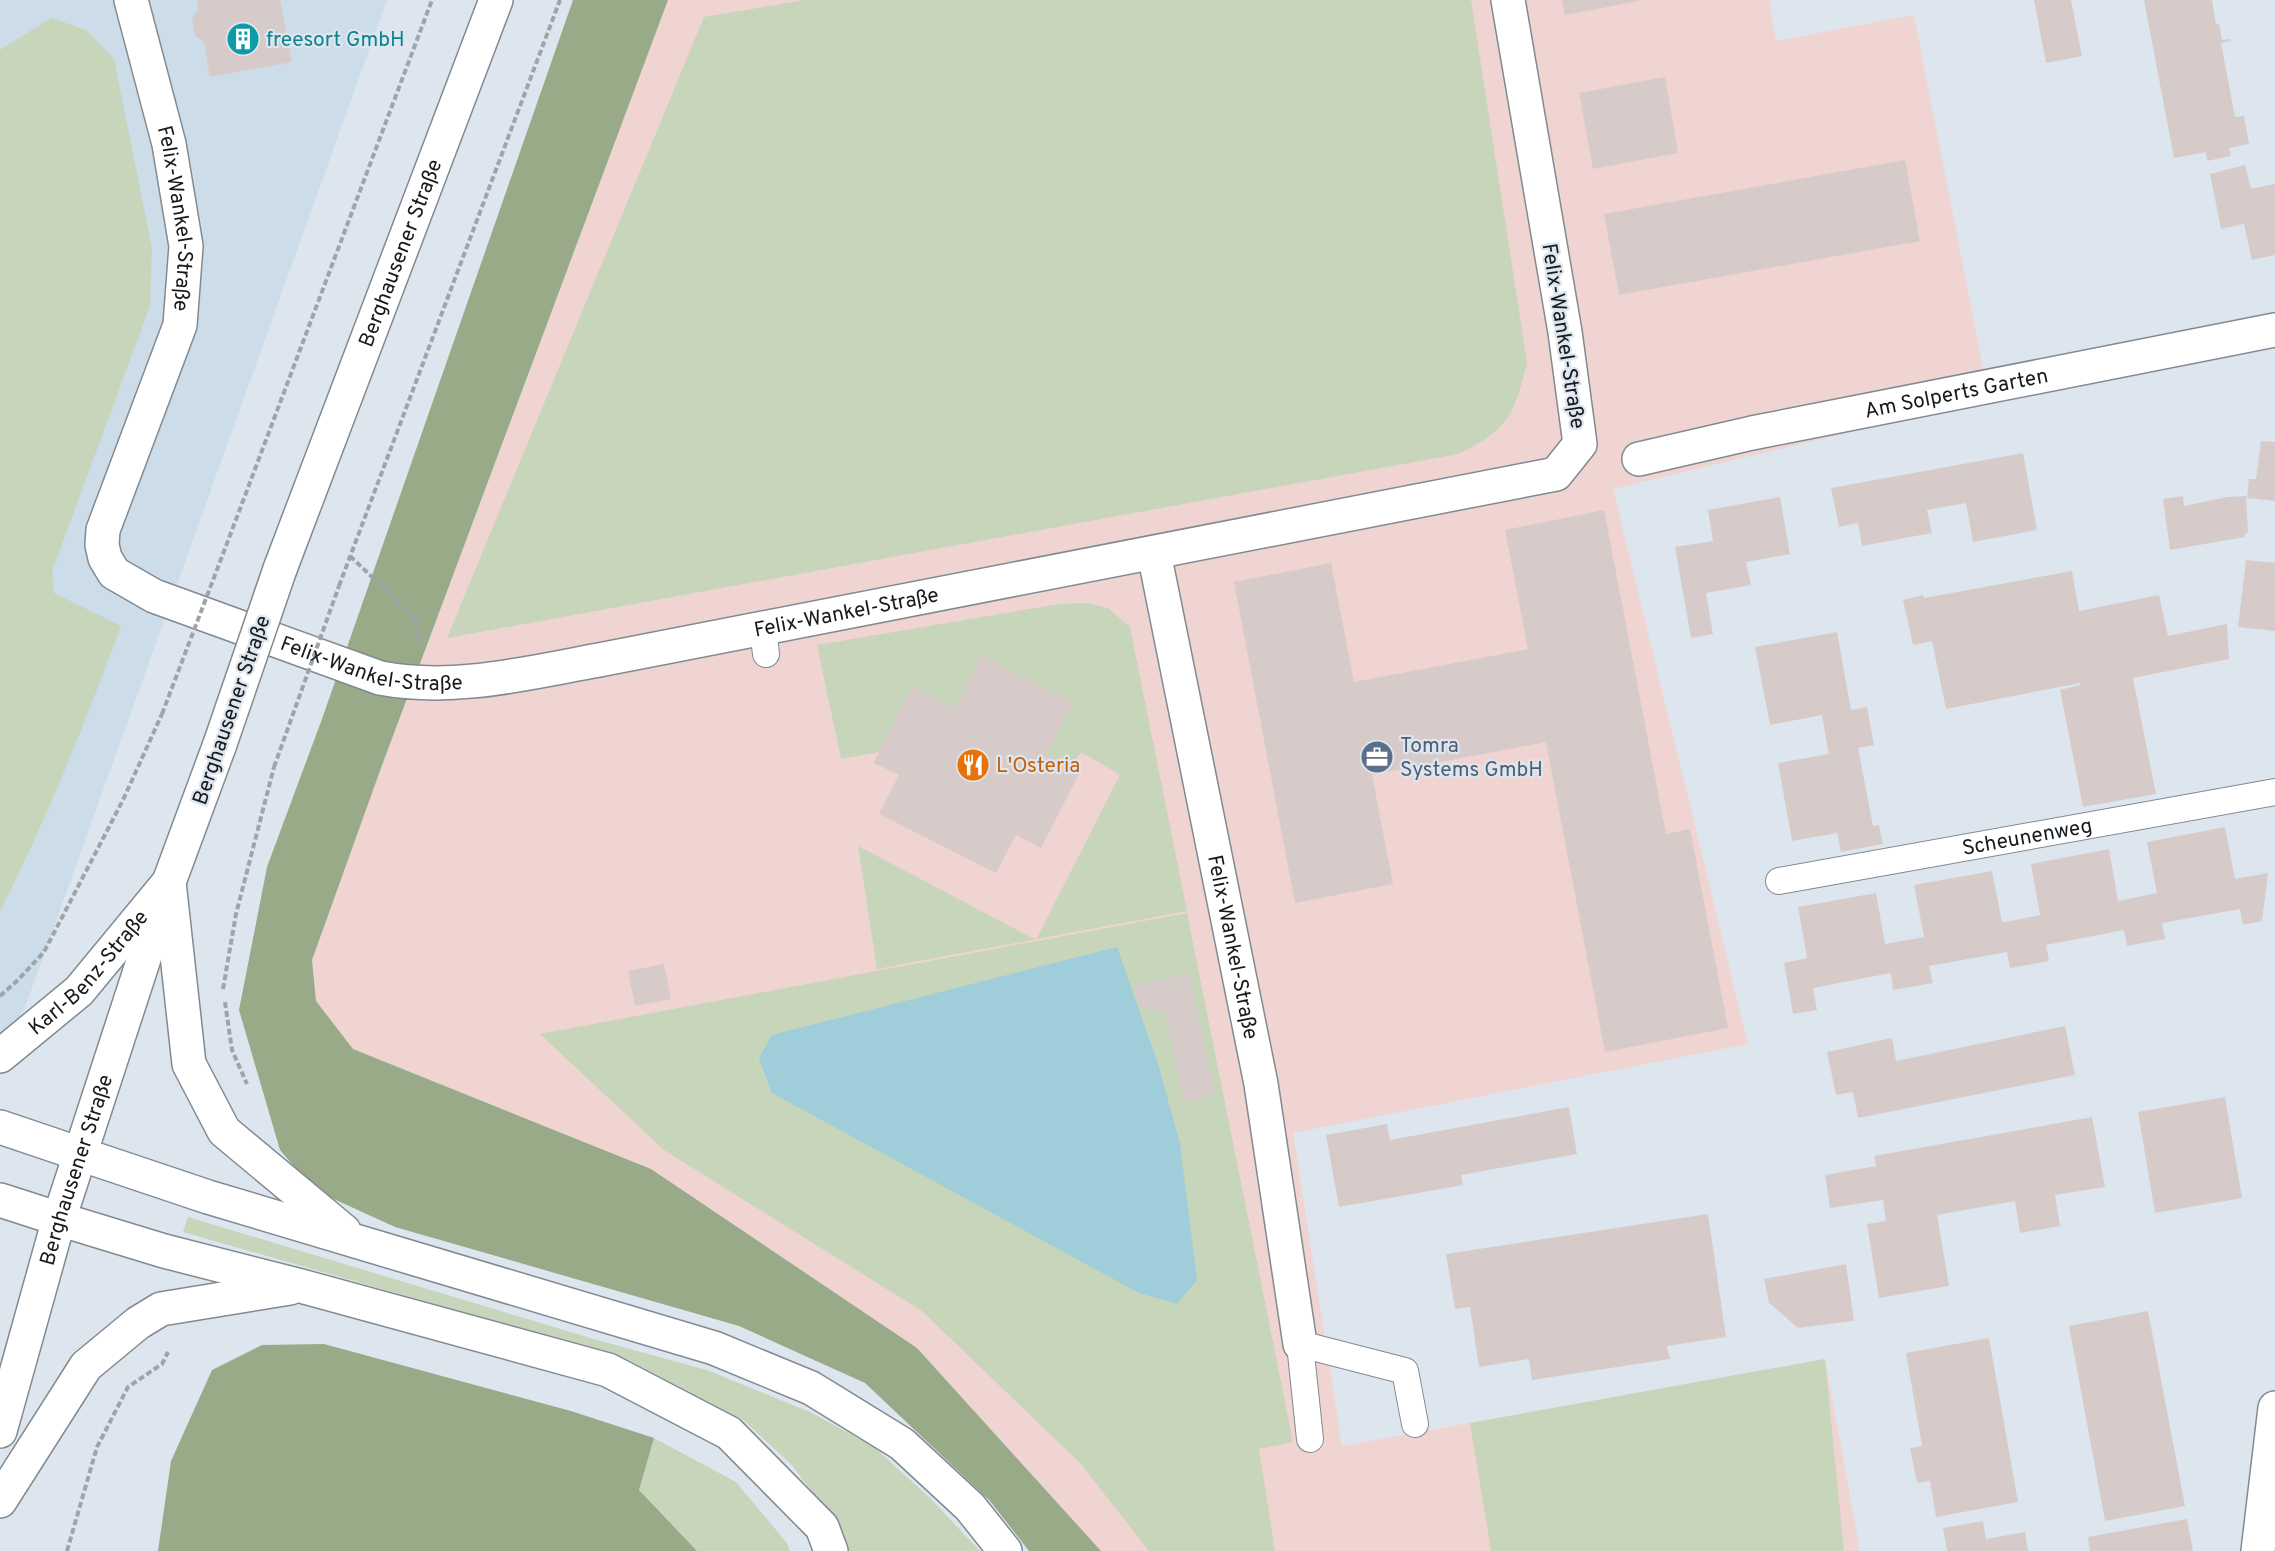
<svg xmlns="http://www.w3.org/2000/svg" width="2275" height="1551" font-family="Overpass,sans-serif">
<style>
.commercial{fill:#efd4d1}
.built{fill:#ccdce8}
.green{fill:#c7d5bb}
.forest{fill:#98aa88}
.water{fill:#9fcdd9}
.building{fill:#d7cbc9}
.lines{fill:none;stroke-linecap:round;stroke-linejoin:round}
.service-casing{stroke:#828a91;stroke-width:28}
.minor-casing{stroke:#828a91;stroke-width:36}
.secondary-casing{stroke:#828a91;stroke-width:36}
.motorway-casing{stroke:#828a91;stroke-width:36}
.path{stroke:#9da4aa;stroke-width:4;stroke-dasharray:6 3;stroke-linecap:butt}
.service{stroke:#fff;stroke-width:26}
.minor{stroke:#fff;stroke-width:33}
.secondary{stroke:#fff;stroke-width:33}
.motorway{stroke:#fff;stroke-width:33}
.secondary-bridge-casing{stroke:#828a91;stroke-width:36;stroke-linecap:butt}
.path-bridge{stroke:#9da4aa;stroke-width:4;stroke-dasharray:6 3;stroke-linecap:butt}
.secondary-bridge{stroke:#fff;stroke-width:33}
.labels{text-anchor:middle;stroke-width:4.5;stroke-linejoin:round;paint-order:stroke}
.culture-label{font-size:21px;fill:#0d838f;stroke:#dde6ee;text-anchor:start}
.street-label{font-size:21px;fill:#171a1d;stroke:#dde6ee}
.service-label{font-size:21px;fill:#4e5e75;stroke:#dde6ee;text-anchor:start}
.food-label{font-size:21px;fill:#c56008;stroke:#dde6ee;text-anchor:start}
</style>
<rect width="100%" height="100%" fill="#dde6ee"/>
<path class="commercial" d="M668,0H1769L1776,41L1914,15L1989,399L1613,489L1748,1044L1293,1133L1342,1446L1825,1359L1860,1551H1101L917,1348L651,1169L353,1049L316,1001L312,960L381,768Z"/>
<path class="built" d="M0,0H387L0,1077Z"/>
<g class="green">
<path d="M805,0H1471L1527,363C1514,415 1508,430 1458,454L447,638L704,17Z"/>
<path d="M51,18L86,30L114,59L152,248L150,306L52,571L54,593L121,626C85,723 47,819 0,911V50Z"/>
<path d="M1086,603L1108,608L1130,627L1187,911L877,969L858,846L1036,940L1120,775L1081,752L1071,768L1046,755L1072,702L982,656L955,708L912,687L879,752L841,759L817,645L1059,604Z"/>
<path d="M1187,913L1293,1442L1259,1449L1275,1551H1149L1081,1464L922,1311L664,1150L540,1034Z"/>
<path d="M188,1217L597,1340L707,1370L810,1412L874,1447L931,1499L980,1551H849L835,1522L791,1464L743,1420L627,1359L183,1232Z"/>
<path d="M1825,1359L1844,1551H1491L1470,1423Z"/>
<path d="M654,1438L736,1482L787,1543L790,1551H697L639,1490Z"/>
</g>
<g class="forest">
<path d="M573,0H668L381,768L312,960L316,1001L353,1049L651,1169L917,1348L1101,1551H1029L990,1501L865,1383L739,1326L395,1227L314,1190L280,1150L239,1010L267,867L322,719Z"/>
<path d="M324,1344L571,1411L654,1438L639,1490L697,1551H158L171,1461L212,1370L262,1345Z"/>
</g>
<path class="water" d="M1117,947L1159,1067L1180,1144L1197,1280L1177,1304L1139,1293L772,1093L759,1058L772,1035Z"/>
<g class="building">
<path d="M197,0H280L292,62L210,77L204,42L195,36L192,17L199,10Z"/>
<path d="M1562,0H1639V1L1565,15Z"/>
<path d="M2034,0H2071L2082,56L2046,63Z"/>
<path d="M2144,0H2212L2216,24L2219,23L2222,40L2230,39L2231,41L2221,43L2235,117L2244,116L2249,144L2229,148L2231,156L2207,161L2206,152L2174,158Z"/>
<path d="M1665,77L1678,153L1593,169L1579,93Z"/>
<path d="M1905,160L1920,241L1619,295L1604,214Z"/>
<path d="M2245,165L2251,189L2275,184V255L2252,260L2244,224L2221,229L2210,174Z"/>
<path d="M2261,441L2275,442V501L2247,498L2249,479H2256Z"/>
<path d="M2023,453L2037,530L1973,542L1966,503L1927,510L1932,533L1862,546L1858,523L1839,527L1831,488Z"/>
<path d="M2183,496L2184,506L2227,497L2246,496L2248,533H2245V537L2170,550L2163,499Z"/>
<path d="M1780,497L1790,554L1746,562L1751,585L1706,593L1713,634L1691,638L1675,547L1713,541L1708,510Z"/>
<path d="M1604,510L1666,834L1690,829L1728,1028L1605,1052L1546,742L1372,775L1393,884L1295,903L1234,582L1331,563L1354,682L1528,649L1505,530Z"/>
<path d="M2246,560L2275,563V631L2238,627Z"/>
<path d="M2072,571L2079,611L2159,595L2168,636L2227,624L2229,659L2133,678L2156,794L2083,807L2060,690L2080,685V683L1946,709L1932,641L1913,645L1903,600L1923,595L1924,598Z"/>
<path d="M1837,632L1851,710L1867,707L1874,745L1858,748L1873,826L1879,825L1883,844L1841,852L1837,833L1792,841L1778,763L1829,754L1827,744L1822,715L1770,725L1755,647Z"/>
<path d="M981,656L1073,702L1046,755L1080,772L1041,848L1016,835L996,873L879,814L899,775L874,763L912,686L955,708Z"/>
<path d="M2225,827L2235,879L2268,873L2262,921L2243,925L2240,909L2162,923L2165,939L2127,946L2124,930L2046,945L2049,961L2010,968L2007,952L1929,966L1933,983L1893,990L1891,973L1813,988L1817,1010L1793,1014L1784,963L1807,958L1798,907L1876,893L1885,944L1924,937L1914,885L1992,871L2002,922L2011,921L2040,915L2031,864L2109,849L2118,901L2147,895L2157,893L2147,842Z"/>
<path d="M664,964L671,999L635,1006L628,971Z"/>
<path d="M1189,974L1215,1095L1184,1102L1165,1012L1139,1007L1134,985Z"/>
<path d="M2065,1026L2075,1075L1858,1118L1853,1092L1836,1095L1827,1052L1892,1038L1896,1061Z"/>
<path d="M2225,1097L2242,1198L2155,1213L2138,1112Z"/>
<path d="M1569,1107L1577,1154L1461,1175L1463,1185L1339,1207L1326,1135L1387,1124L1390,1140Z"/>
<path d="M2092,1117L2105,1187L2055,1195L2060,1226L2020,1233L2015,1201L1937,1215L1949,1286L1879,1298L1867,1224L1886,1221L1883,1200L1830,1208L1825,1175L1876,1166L1874,1156Z"/>
<path d="M1708,1214L1726,1337L1667,1346L1670,1359L1532,1380L1529,1359L1479,1367L1470,1307L1455,1309L1446,1254Z"/>
<path d="M1846,1264L1854,1321L1798,1328L1769,1303L1764,1279Z"/>
<path d="M2148,1311L2185,1506L2105,1521L2069,1326Z"/>
<path d="M1989,1338L2018,1502L1936,1517L1930,1481L1917,1483L1910,1448L1922,1446L1906,1353Z"/>
<path d="M2187,1519L2193,1551H2090L2088,1537Z"/>
<path d="M1983,1521L1986,1539L2025,1532L2028,1551H1947L1943,1528Z"/>
</g>
<g class="lines">
<g class="service-casing">
<g id="service">
<path d="M763,628L766,654"/>
<path id="s1" d="M1779,881L2275,792"/>
<path d="M1310,1439L1300,1344L1405,1371L1415,1424"/>
</g>
</g>
<g class="minor-casing">
<g id="minor">
<path id="s2" d="M131,0L169,144L186,246L180,325L103,530L102,545L105,558L114,573L154,596L380,678C454,692 527,673 599,660L1556,474L1580,444L1565,332L1508,0"/>
<path id="s3" d="M1639,459L1752,433L2275,330"/>
<path id="s4" d="M1154,553L1261,1084L1300,1344"/>
<path id="s5" d="M0,1056L79,991L169,882"/>
<path d="M0,1127L80,1154"/>
<path d="M0,1200L59,1219"/>
<path d="M2258,1551L2275,1408"/>
</g>
</g>
<g class="secondary-casing">
<g id="secondary">
<path id="s6" d="M280,569L496,0"/>
<path id="s7" d="M0,1431L59,1219L169,882L220,744"/>
</g>
</g>
<g class="motorway-casing">
<g id="motorway">
<path d="M169,882L189,1064L224,1131L344,1231"/>
<path d="M80,1154L208,1197L714,1348L811,1388L902,1444L970,1507L1005,1551"/>
<path d="M59,1219L164,1251L301,1286L608,1370L729,1433L822,1527L831,1551"/>
<path d="M0,1501L86,1366L138,1323L161,1309L290,1288"/>
</g>
</g>
<g class="path">
<path d="M226,546L432,0"/>
<path d="M350,556L415,618L419,643"/>
<path d="M339,586L560,0"/>
<path d="M223,989L236,914L274,767"/>
<path d="M0,996L18,980L44,952L123,800L162,714"/>
<path d="M225,1002L232,1050L247,1084"/>
<path d="M67,1551L97,1447L128,1387L162,1364L168,1352"/>
</g>
<use href="#service" class="service"/>
<use href="#minor" class="minor"/>
<use href="#secondary" class="secondary"/>
<use href="#motorway" class="motorway"/>
<g class="secondary-bridge-casing">
<path id="secondary-bridge" d="M220,744L280,569"/>
</g>
<g class="path-bridge">
<path d="M162,714L226,546"/>
<path d="M274,767L339,586"/>
</g>
<use href="#secondary-bridge" class="secondary-bridge"/>
</g>
<defs>
<g id="building-disc" transform="scale(1.725)"><circle r="9.5" fill="#0f9aa8" stroke="#dde6ee"/><path d="M-4-6H4V6H1V3H-1V6H-4ZM-2.5-4.3h1.7v1.8h-1.7ZM.8-4.3h1.7v1.8H.8ZM-2.5-1h1.7V.8h-1.7ZM.8-1h1.7V.8H.8Z" fill="#fff"/></g>
<g id="office-disc" transform="scale(1.725)"><circle r="9.5" fill="#5c6f8a" stroke="#dde6ee"/><path d="M-6-3h4V-5.5h4V-3h4V5H-6ZM-1-4.5V-3h2v-1.5ZM-6 0V1H6V0Z" fill="#fff"/></g>
<g id="restaurant-disc" transform="scale(1.725)"><circle r="9.5" fill="#e8710a" stroke="#dde6ee"/><path d="M-5-6h1v4h1v-4h1v4h1v-4h1v5L-1.5 .5V6h-2V.5L-5-1ZM5-6V6H3V1.5H1.5Q1.5-4 5-6Z" fill="#fff"/></g>
</defs>
<g fill-rule="evenodd">
<use href="#building-disc" x="243" y="39"/>
<use href="#office-disc" x="1377" y="757"/>
<use href="#restaurant-disc" x="973" y="765"/>
</g>
<g class="labels">
<g class="culture-label">
<text x="266" y="46">freesort GmbH</text>
</g>
<g class="street-label">
<text dy="7" stroke="none"><textPath href="#s2" startOffset="224">Felix-Wankel-Straße</textPath></text>
<text dy="7" stroke="none"><textPath href="#s6" startOffset="338">Berghausener Straße</textPath></text>
<text transform="translate(1564 336) rotate(81)" y="7">Felix-Wankel-Straße</text>
<text dy="7" stroke="none"><textPath href="#s3" startOffset="324">Am Solperts Garten</textPath></text>
<text dy="7" stroke="none"><textPath href="#s2" startOffset="1356">Felix-Wankel-Straße</textPath></text>
<text dy="7" stroke="none"><textPath href="#s2" startOffset="872">Felix-Wankel-Straße</textPath></text>
<text transform="translate(231 710) rotate(-71)" y="7">Berghausener Straße</text>
<text dy="7" stroke="none"><textPath href="#s1" startOffset="252">Scheunenweg</textPath></text>
<text dy="7" stroke="none"><textPath href="#s4" startOffset="402">Felix-Wankel-Straße</textPath></text>
<text dy="7" stroke="none"><textPath href="#s5" startOffset="122">Karl-Benz-Straße</textPath></text>
<text dy="7" stroke="none"><textPath href="#s7" startOffset="272">Berghausener Straße</textPath></text>
</g>
<g class="service-label">
<text x="1400" y="752">Tomra<tspan x="1400" dy="24">Systems GmbH</tspan></text>
</g>
<g class="food-label">
<text x="996" y="772">L'Osteria</text>
</g>
</g>
</svg>
